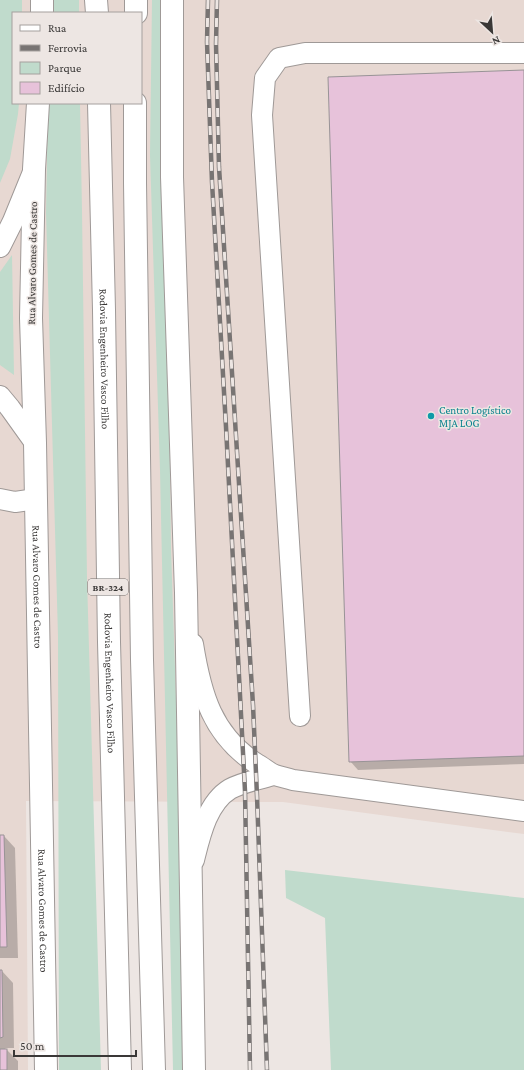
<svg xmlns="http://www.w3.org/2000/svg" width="524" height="1070" font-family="'Crimson Pro',serif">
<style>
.built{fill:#e7d8d2;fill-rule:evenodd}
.green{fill:#c0dbcc}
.shadow{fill:#0003}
.building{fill:#e7c2da;stroke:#989396}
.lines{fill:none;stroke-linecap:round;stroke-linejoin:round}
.minor-casing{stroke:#9f9997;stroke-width:22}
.major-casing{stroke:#9f9997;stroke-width:24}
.highway-casing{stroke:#9f9997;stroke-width:24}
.minor{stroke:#fff;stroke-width:20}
.major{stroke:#fff;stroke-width:22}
.highway{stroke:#fff;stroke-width:22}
.rail-casing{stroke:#787473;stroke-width:4.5}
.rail{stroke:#ede6e3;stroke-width:3;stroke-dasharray:9;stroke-linecap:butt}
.culture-dot{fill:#0f9aa8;stroke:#ede6e3;stroke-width:1.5}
.labels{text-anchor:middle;stroke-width:3;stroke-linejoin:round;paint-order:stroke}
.shield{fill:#ede6e3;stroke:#706c6b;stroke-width:1}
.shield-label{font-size:10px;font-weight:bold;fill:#3a3837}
.street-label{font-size:11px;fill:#3a3837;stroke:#ede6e3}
.culture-label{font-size:11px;fill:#0d838f;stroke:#ede6e3;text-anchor:start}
</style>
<rect width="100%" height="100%" fill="#ede6e3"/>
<path class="built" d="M0,0H524V834L283,802L26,801L28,1070H0ZM13,13H141V103H13Z"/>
<g class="green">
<path d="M0,0H22V13H13V103H19L18,114L10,159L0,183Z"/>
<rect x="53" y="0" width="26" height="13"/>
<path d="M152,0H164L171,548L179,789L184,1070H173L160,470L150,155Z"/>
<path d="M48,103H80L82,211L87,578L101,1070H59L58,636L46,213Z"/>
<path d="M12,255L14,375L0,365V272Z"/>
<path d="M285,870L524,898V1070H331L325,918L286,898Z"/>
</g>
<g class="shadow">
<path d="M524,71V764L358,770L350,761Z"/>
<path d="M0,836H4L15,848L18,958H0Z"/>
<path d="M0,971H2L13,983L14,1048H5L18,1061V1070H0Z"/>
</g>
<g class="building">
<path d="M524,70V756L349,762L328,77Z"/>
<path d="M0,835H4L7,947H0Z"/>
<path d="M0,970H2L3,1037L0,1038Z"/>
<rect x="0" y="1049" width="7" height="21"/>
</g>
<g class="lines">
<g class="minor-casing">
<g id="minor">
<path d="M0,247L13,221L33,172"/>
<path d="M0,396L10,408L35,443"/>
<path d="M0,499L15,502L36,499"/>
<path d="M193,644C201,694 212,735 257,764C263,767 269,773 275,775C281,777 287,778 293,780L524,811"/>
<path d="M300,716L262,115L265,78L279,58L305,53H524"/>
<path d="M194,860C200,836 207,803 230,789C243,782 260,779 274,775"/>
</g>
</g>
<g class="major-casing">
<g id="major">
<path d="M172,0V177L186,593L194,1070"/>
<path d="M42,13V0"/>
<path id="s1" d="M38,103L34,169L31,318L35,443L46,1070"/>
</g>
</g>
<g class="highway-casing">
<g id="highway">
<path d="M96,0L97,13"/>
<path d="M136,13V0"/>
<path id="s2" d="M99,103L104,310L109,642L120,1070"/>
<path d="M135,103V183L142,660L154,1070"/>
</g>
</g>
<use href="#minor" class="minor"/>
<use href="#major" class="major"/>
<use href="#highway" class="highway"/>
<g class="rail-casing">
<g id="rail">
<path d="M208,0L207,42L212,182L226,427L245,791L250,1070"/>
<path d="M217,0L216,44L219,167L253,705L257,796L267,1070"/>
</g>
</g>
<use href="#rail" class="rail"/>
</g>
<circle class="culture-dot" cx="431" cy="416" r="4"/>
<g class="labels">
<rect class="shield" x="88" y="579" width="40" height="16" rx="3"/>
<g class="shield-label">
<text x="108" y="591">BR-324</text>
</g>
<g class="street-label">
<text transform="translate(32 263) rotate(-89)" y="4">Rua Alvaro Gomes de Castro</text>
<text dy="4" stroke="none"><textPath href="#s2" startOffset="256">Rodovia Engenheiro Vasco Filho</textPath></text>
<text dy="4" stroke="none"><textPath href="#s1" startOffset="484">Rua Alvaro Gomes de Castro</textPath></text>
<text dy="4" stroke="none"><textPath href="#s2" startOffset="580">Rodovia Engenheiro Vasco Filho</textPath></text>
<text dy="4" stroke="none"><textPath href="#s1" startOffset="808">Rua Alvaro Gomes de Castro</textPath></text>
</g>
<g class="culture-label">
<text x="439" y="414">Centro Logístico<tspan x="439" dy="13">MJA LOG</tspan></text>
</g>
</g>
<rect x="12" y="12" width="130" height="92" fill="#ede6e3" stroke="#a5a09e"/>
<rect x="20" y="25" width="20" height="6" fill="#ffffff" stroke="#a5a09e"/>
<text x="48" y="32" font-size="12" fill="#3a3837">Rua</text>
<rect x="20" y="45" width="20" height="6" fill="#787473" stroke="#a5a09e"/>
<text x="48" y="52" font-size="12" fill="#3a3837">Ferrovia</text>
<rect x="20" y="62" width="20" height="12" fill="#c0dbcc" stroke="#a5a09e"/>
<text x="48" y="72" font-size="12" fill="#3a3837">Parque</text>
<rect x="20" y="82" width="20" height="12" fill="#e7c2da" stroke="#a5a09e"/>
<text x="48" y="92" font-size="12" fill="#3a3837">Edifício</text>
<g transform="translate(492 32) rotate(154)" stroke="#ede6e3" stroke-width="3" paint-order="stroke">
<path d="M0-3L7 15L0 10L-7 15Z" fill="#3a3837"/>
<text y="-6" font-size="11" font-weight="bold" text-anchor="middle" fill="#3a3837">N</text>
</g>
<path d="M14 1050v6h122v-6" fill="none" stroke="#3a3837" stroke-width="2"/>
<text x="20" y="1050" font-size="12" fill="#3a3837" stroke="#ede6e3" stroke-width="3" paint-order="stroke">50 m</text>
</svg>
